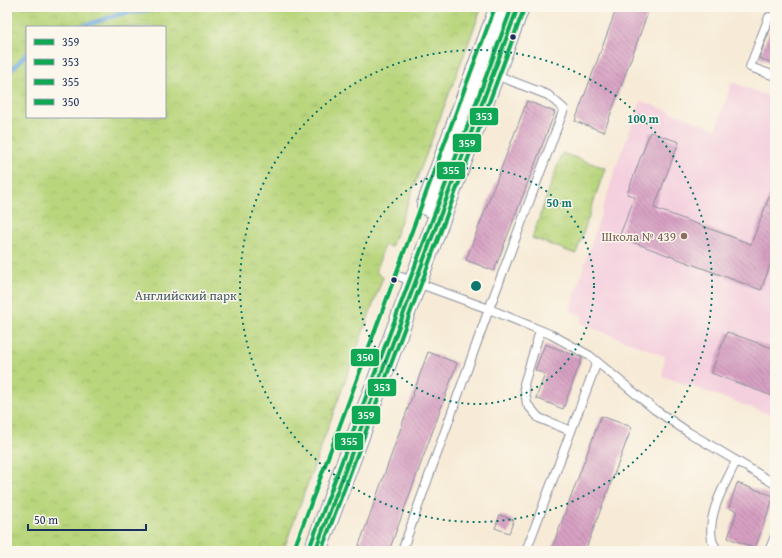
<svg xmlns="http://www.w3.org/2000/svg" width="782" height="558" font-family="'Gentium Book Plus',serif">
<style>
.built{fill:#f4cfde}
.park{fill:url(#park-crowns);stroke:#6a826e;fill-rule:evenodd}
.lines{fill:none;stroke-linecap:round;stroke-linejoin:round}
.stream{stroke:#73aae1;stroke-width:4.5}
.building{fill:url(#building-back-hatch)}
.lane-casing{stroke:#898d9a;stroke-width:10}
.secondary-casing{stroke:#898d9a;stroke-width:24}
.lane{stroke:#fff;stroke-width:8}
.secondary{stroke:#fff;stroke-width:22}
.bus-1-casing{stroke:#fbf7ec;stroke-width:7}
.bus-2-casing{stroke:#fbf7ec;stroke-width:7}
.bus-3-casing{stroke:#fbf7ec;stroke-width:7}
.bus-4-casing{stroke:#fbf7ec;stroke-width:7}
.bus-1{stroke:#10a855;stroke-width:4}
.bus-2{stroke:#10a855;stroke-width:4}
.bus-3{stroke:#10a855;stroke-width:4}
.bus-4{stroke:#10a855;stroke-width:4}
.ring{fill:none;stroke:#0f766e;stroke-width:2;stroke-dasharray:2 4}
.bus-dot{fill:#1b2f5e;stroke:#fbf7ec;stroke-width:1.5}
.education-dot{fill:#8d6e63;stroke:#fbf7ec;stroke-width:1.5}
.labels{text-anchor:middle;stroke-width:3;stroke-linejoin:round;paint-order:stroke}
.education-label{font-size:13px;fill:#785e54;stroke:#fbf7ec;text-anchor:end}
.park-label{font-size:13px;fill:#425966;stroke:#fbf7ec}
.centre{fill:#0f766e;stroke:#fbf7ec;stroke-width:2}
.ring-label{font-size:12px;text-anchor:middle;font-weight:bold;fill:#0f766e;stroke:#fbf7ec;stroke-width:3;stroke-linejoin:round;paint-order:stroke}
.line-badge{stroke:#fbf7ec;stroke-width:1.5}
.badge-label{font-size:11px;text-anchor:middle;font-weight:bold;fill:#fff}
</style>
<defs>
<pattern id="park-crowns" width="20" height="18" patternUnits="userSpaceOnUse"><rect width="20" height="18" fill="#b9d67d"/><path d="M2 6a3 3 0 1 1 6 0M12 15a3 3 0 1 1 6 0" fill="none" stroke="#9eb86e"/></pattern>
<pattern id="building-back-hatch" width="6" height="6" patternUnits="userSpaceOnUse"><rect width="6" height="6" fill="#d7a0c2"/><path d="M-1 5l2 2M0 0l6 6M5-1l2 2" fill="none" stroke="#ae83a1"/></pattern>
</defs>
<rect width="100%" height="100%" fill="#fbf7ec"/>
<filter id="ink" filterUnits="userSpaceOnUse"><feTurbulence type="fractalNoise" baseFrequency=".025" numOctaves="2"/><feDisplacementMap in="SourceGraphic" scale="8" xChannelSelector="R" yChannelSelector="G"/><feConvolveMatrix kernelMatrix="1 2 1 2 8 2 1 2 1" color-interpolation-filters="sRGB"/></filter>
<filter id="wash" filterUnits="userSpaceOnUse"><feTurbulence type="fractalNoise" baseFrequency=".012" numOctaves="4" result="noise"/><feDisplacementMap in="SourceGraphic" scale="16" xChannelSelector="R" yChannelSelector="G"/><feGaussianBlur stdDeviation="0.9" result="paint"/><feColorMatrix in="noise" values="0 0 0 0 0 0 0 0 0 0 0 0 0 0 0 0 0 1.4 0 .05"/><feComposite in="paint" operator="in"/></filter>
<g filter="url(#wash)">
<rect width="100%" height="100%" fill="#f7ebd7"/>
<path class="built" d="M732,82L775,99V416L662,376L665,356L580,323L583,316L570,310L618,161L641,101L716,129Z"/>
<g class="park">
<path d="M7,7H482L391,247L384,245L376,272L383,277L283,551H7ZM27,27H165V117H27Z"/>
<path d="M562,153L605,168L576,254L532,238Z"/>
</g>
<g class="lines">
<g class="stream">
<path d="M80,27L120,14L161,8"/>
<path d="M7,74L27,54"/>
</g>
</g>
<g id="blocks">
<g class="building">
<path d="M617,7H650L604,132L575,121Z"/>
<path d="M773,22H775V64L759,58Z"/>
<path d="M527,101L555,112L494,271L466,260Z"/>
<path d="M650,132L679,142L654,208L751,244L774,184L775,185V252L761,290L619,237L635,197L627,194Z"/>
<path d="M727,332L775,349V397L711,373Z"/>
<path d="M545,344L582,358L563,409L536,398L545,374L535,370Z"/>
<path d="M428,352L457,363L436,422L389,551H357Z"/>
<path d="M601,416L632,427L585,551H551Z"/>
<path d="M737,483L774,496L755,548L728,538L737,511L729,508Z"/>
<path d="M500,515L514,520L509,533L495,528Z"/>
</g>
</g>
</g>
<g filter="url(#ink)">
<use href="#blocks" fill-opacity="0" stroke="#898d9a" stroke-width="1"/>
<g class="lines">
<g class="lane-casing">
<g id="lane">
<path d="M775,17H769L750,67L775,76"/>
<path d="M401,277L489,309L552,335L590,356L654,409L688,432L775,484"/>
<path d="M540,331L524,384L527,404L539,418L571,431"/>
<path d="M402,551L489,309L564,109L548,95L493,74"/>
<path d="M526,551L597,362"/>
<path d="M718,551C716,548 713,544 712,540C707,513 725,485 736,461"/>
<path d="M769,551L775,536"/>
</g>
</g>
<g class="secondary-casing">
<g id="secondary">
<path d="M428,205L501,7"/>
<path d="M315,551L518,7"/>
</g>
</g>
<use href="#lane" class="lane"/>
<use href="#secondary" class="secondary"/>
<g class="bus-1-casing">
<path id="bus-1" d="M315,551L518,7"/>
</g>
<g class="bus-2-casing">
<path id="bus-2" d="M321,551L524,9"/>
</g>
<g class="bus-3-casing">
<path id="bus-3" d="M309,549L512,7"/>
</g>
<g class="bus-4-casing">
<path id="bus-4" d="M294,549L495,7"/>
</g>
<use href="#bus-1" class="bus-1"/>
<use href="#bus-2" class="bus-2"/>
<use href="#bus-3" class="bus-3"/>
<use href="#bus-4" class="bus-4"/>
</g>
</g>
<g class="ring">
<circle cx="476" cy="286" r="118"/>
<circle cx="476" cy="286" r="236"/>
</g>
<g class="bus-dot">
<circle cx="513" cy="37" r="3.5"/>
<circle cx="394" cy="280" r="3.5"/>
</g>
<circle class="education-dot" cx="684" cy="236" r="4"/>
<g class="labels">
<g class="education-label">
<text x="676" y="241">Школа № 439</text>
</g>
<g class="park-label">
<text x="186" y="300">Английский парк</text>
</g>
</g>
<circle cx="476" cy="286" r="6" class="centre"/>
<g class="ring-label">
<text x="643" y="123">100 m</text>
<text x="559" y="207">50 m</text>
</g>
<g class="line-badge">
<rect x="469" y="107" width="30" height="19" rx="4" fill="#10a855"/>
<rect x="452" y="133" width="30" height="20" rx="4" fill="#10a855"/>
<rect x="436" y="161" width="30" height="19" rx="4" fill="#10a855"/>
<rect x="350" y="348" width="30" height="19" rx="4" fill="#10a855"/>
<rect x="367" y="378" width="30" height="19" rx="4" fill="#10a855"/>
<rect x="351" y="405" width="30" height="20" rx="4" fill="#10a855"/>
<rect x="334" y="432" width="30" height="19" rx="4" fill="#10a855"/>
</g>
<g class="badge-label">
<text x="484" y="120">353</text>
<text x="467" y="147">359</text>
<text x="451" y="174">355</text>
<text x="365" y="361">350</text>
<text x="382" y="391">353</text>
<text x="366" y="419">359</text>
<text x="349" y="445">355</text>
</g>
<rect width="782" height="558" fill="none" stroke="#fbf7ec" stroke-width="24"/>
<rect x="26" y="26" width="140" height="92" fill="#fbf7ec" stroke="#a1a7b3"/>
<rect x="34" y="39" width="20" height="6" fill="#10a855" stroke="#a1a7b3"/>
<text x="62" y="46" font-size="12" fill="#1b2f5e">359</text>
<rect x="34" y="59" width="20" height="6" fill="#10a855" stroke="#a1a7b3"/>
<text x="62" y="66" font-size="12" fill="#1b2f5e">353</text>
<rect x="34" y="79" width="20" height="6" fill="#10a855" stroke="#a1a7b3"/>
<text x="62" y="86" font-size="12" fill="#1b2f5e">355</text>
<rect x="34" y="99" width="20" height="6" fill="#10a855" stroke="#a1a7b3"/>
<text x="62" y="106" font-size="12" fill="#1b2f5e">350</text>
<path d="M28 524v6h118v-6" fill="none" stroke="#1b2f5e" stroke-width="2"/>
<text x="34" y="524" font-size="12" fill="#1b2f5e" stroke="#fbf7ec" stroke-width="3" paint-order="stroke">50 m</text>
</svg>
